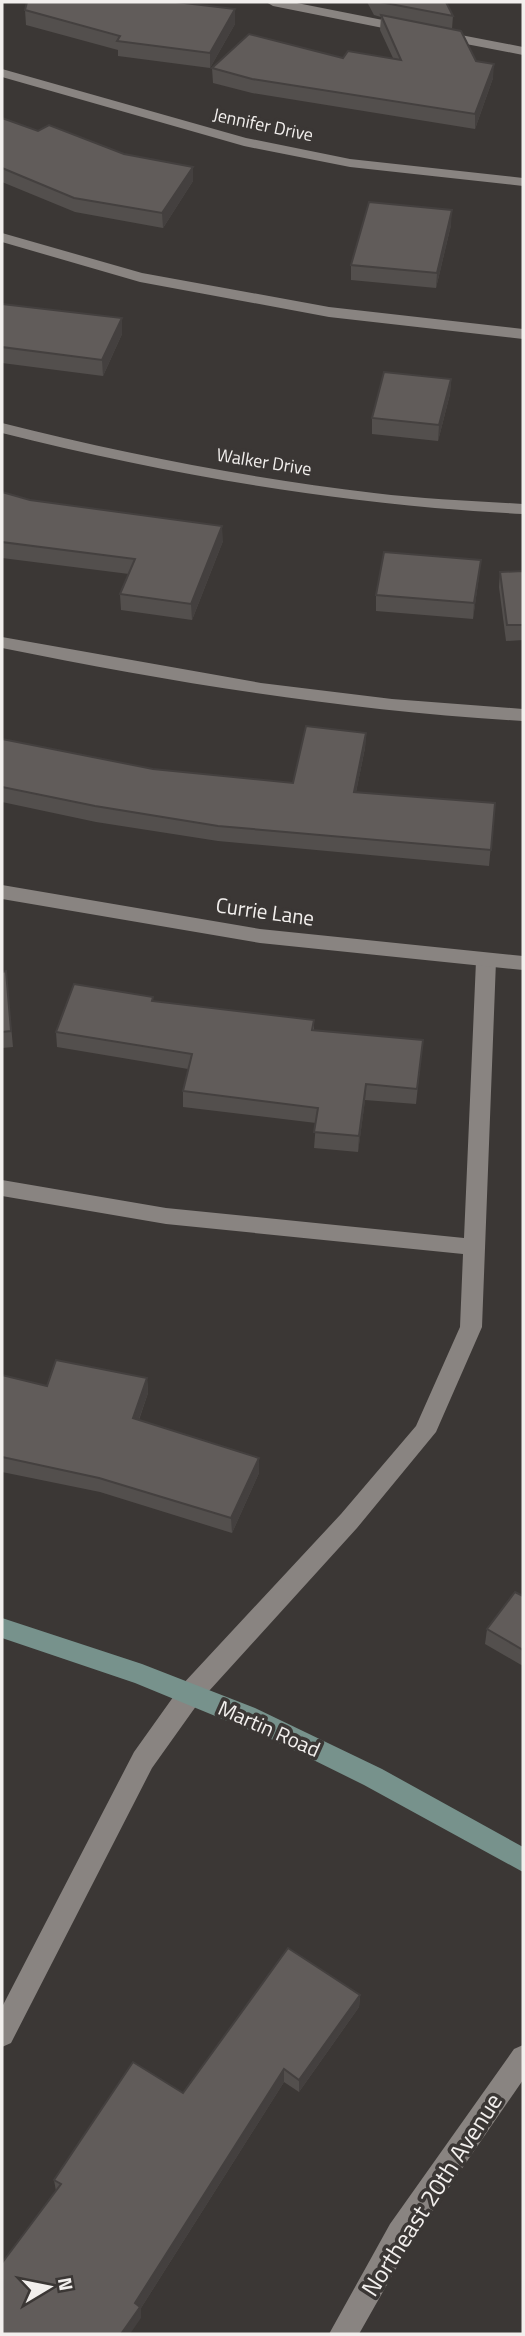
<svg xmlns="http://www.w3.org/2000/svg" width="525" height="2336" font-family="'Titillium Web',sans-serif">
<style>
.lines{fill:none;stroke-linecap:round;stroke-linejoin:round}
.lane{fill:#898481;fill-rule:evenodd}
.street{fill:#898481;fill-rule:evenodd}
.secondary{fill:#77928c;fill-rule:evenodd}
.wall{fill:#534f4d}
.shaded-wall{fill:#44403f}
.building{fill:#615c5a;stroke:#44403f;stroke-width:2}
.labels{text-anchor:middle;stroke-width:7;stroke-linejoin:round;paint-order:stroke}
.far-street-label{font-size:18px;fill:#f2efed;stroke:#3b3735}
.street-label{font-size:21px;fill:#f2efed;stroke:#3b3735}
.near-street-label{font-size:24px;fill:#f2efed;stroke:#3b3735}
</style>
<rect width="100%" height="100%" fill="#3b3735"/>
<g class="lines">
<g class="lane">
<path d="M266,2H292L408,25L415,29L408,33L273,6Z"/>
<path d="M440,31L523,47V55L435,38L433,35Z"/>
<path d="M2,233L142,273L329,307L523,329V339L329,317L140,282L2,242Z"/>
<path d="M2,637L261,683L392,699L523,709V721C348,711 174,683 2,648Z"/>
<path d="M486,954L493,956L496,961L482,1327L436,1432L357,1528L199,1702L152,1768L11,2043L2,2047V2007L134,1752L181,1686L341,1514L416,1426L460,1327L463,1254L166,1224L2,1196V1180L166,1208L464,1238L476,961L479,956Z"/>
</g>
<g class="street">
<path d="M2,69L246,138L350,159L523,178V186L350,167L244,146L2,77Z"/>
<path d="M2,423C124,454 249,478 374,493C424,499 473,501 523,504V514C347,505 173,476 2,433Z"/>
<path d="M2,885L260,929L523,956V970L260,943L2,899Z"/>
<path d="M523,2045V2080L410,2244L359,2334H329L390,2224L514,2049Z"/>
</g>
<path class="secondary" d="M2,1618L142,1664L255,1708L382,1769L523,1847V1872L364,1785L271,1739L135,1683L2,1638Z"/>
</g>
<g class="wall">
<path d="M367,2H446L453,16L452,29L476,61L493,78L475,129L252,93L213,83L212,68L343,58H393L380,30L381,17L374,15Z"/>
<path d="M25,10L235,24L210,68L118,56V50L26,25Z"/>
<path d="M2,118L38,131L193,181L163,228L75,212L2,182Z"/>
<path d="M451,225L436,288L351,280V265Z"/>
<path d="M2,304L122,334L103,376L2,363Z"/>
<path d="M451,379L450,394L438,441L372,434V418Z"/>
<path d="M2,492L30,500L223,541L192,620L121,610L120,594L129,574L2,558Z"/>
<path d="M523,571V640L506,641L499,587L500,572Z"/>
<path d="M479,576L473,619L376,611V595Z"/>
<path d="M366,733L365,748L356,792L495,803L489,866L218,841L96,822L2,802V739L153,769L293,783Z"/>
<path d="M6,971L13,1047L2,1048V972Z"/>
<path d="M154,1001L314,1020V1030L423,1040L416,1104L365,1100L358,1152L314,1148L316,1123L183,1107V1091L188,1069L57,1047L56,1032Z"/>
<path d="M2,1375L47,1386L147,1378L148,1393L139,1420L259,1458V1473L232,1533L100,1492L2,1472Z"/>
<path d="M523,1596V1666L485,1644L487,1629Z"/>
<path d="M360,1995L359,2007L299,2092L284,2082L141,2308V2318L56,2191L54,2180L183,2093Z"/>
</g>
<g class="shaded-wall">
<path d="M235,9V24L210,68V53Z"/>
<path d="M494,64L493,78L475,129V114Z"/>
<path d="M193,167V181L163,228L162,213Z"/>
<path d="M452,210L451,225L436,288L437,273Z"/>
<path d="M122,318V334L103,376L102,360Z"/>
<path d="M451,379L450,394L438,441L439,425Z"/>
<path d="M222,526L223,541L192,620L191,604Z"/>
<path d="M481,560L479,576L473,619L474,603Z"/>
<path d="M366,733L365,748L353,807L354,792Z"/>
<path d="M366,1084L365,1100L358,1152L359,1136Z"/>
<path d="M147,1378L148,1393L134,1433L133,1418Z"/>
<path d="M259,1458V1473L232,1533L231,1518Z"/>
<path d="M360,1995L359,2007L299,2092V2080Z"/>
<path d="M284,2069V2082L141,2308V2318L130,2334H121L135,2303Z"/>
</g>
<g class="building">
<path d="M27,2H176L235,9L210,53L117,41L120,36L25,10Z"/>
<path d="M380,2H446L453,16Z"/>
<path d="M381,15L461,31L476,61L494,64L475,114L252,79L212,68L249,34L343,58L348,51L401,60Z"/>
<path d="M2,118L38,131L49,125L124,154L193,167L162,213L74,198L2,168Z"/>
<path d="M369,202L452,210L437,273L351,265Z"/>
<path d="M2,304L122,318L102,360L2,347Z"/>
<path d="M384,372L451,379L439,425L372,418Z"/>
<path d="M2,492L30,500L222,526L191,604L120,594L135,559L2,542Z"/>
<path d="M384,552L481,560L474,603L376,595Z"/>
<path d="M523,571V625H507L500,572Z"/>
<path d="M306,726L366,733L354,792L495,803L491,850L218,826L95,806L2,787V739L153,769L293,783Z"/>
<path d="M6,971L11,1031L2,1032V972Z"/>
<path d="M74,984L153,997L152,1001L314,1020L312,1030L423,1040L417,1089L366,1084L359,1136L314,1132L318,1108L183,1091L192,1054L56,1032Z"/>
<path d="M56,1360L147,1378L133,1418L259,1458L231,1518L99,1478L2,1457V1375L47,1386Z"/>
<path d="M515,1592L523,1596V1650L487,1629Z"/>
<path d="M288,1948L360,1995L299,2080L284,2069L135,2303L140,2307L121,2334H2V2263L61,2184L54,2180L133,2062L183,2093Z"/>
</g>
<g class="labels">
<g class="far-street-label">
<text transform="translate(263 125) rotate(12)" y="6">Jennifer Drive</text>
<text transform="translate(264 462) rotate(9)" y="6">Walker Drive</text>
</g>
<g class="street-label">
<text transform="translate(265 912) rotate(8)" y="7">Currie Lane</text>
<text transform="translate(269 1729) rotate(24)" y="7">Martin Road</text>
</g>
<g class="near-street-label">
<text transform="translate(432 2195) rotate(-57)" y="8">Northeast 20th Avenue</text>
</g>
</g>
<rect width="525" height="2336" fill="none" stroke="#f2efed" stroke-width="7"/>
<g transform="translate(49 2287) rotate(80)" stroke="#3b3735" stroke-width="5" paint-order="stroke">
<path d="M0-5L12 26L0 18L-12 26Z" fill="#f2efed"/>
<text y="-10" font-size="19" font-weight="bold" text-anchor="middle" fill="#f2efed">N</text>
</g>
</svg>
